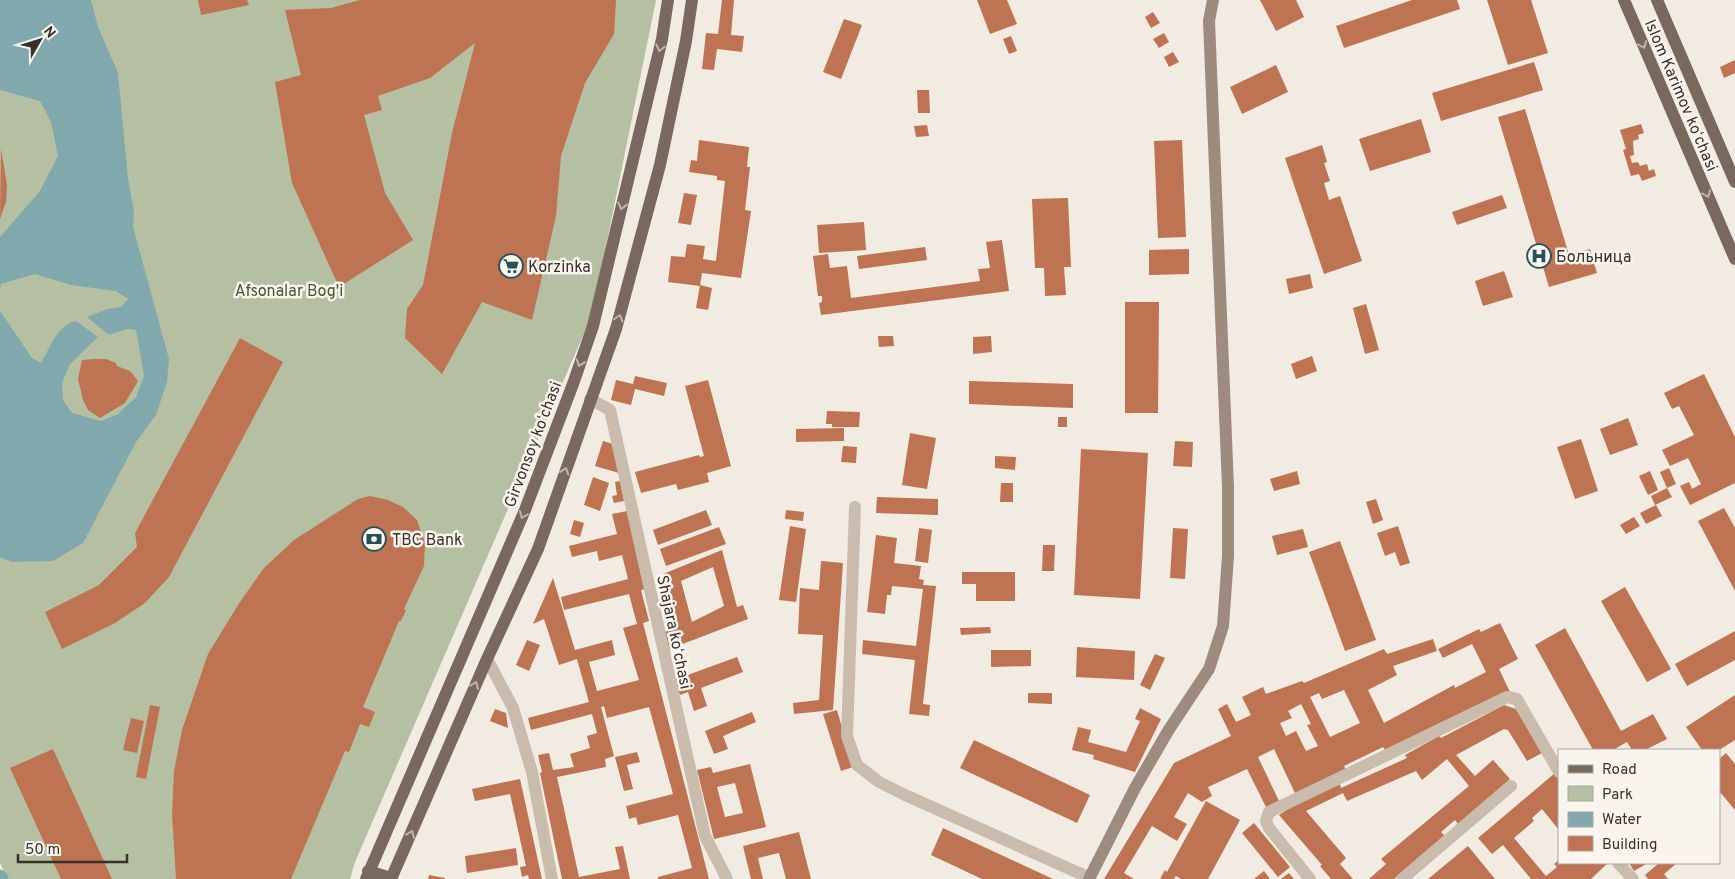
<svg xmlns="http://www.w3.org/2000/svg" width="1735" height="879" font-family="Overpass,sans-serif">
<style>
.green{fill:#b4c0a1}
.water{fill:#81a9ad}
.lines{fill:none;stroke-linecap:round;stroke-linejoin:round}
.canal{stroke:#81a9ad;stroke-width:15}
.building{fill:#be7353;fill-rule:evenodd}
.street{stroke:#c9bcad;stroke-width:12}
.secondary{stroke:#9d8b7e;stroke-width:12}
.primary{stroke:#79685d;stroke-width:12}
.oneway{stroke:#bfb5ac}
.labels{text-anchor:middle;stroke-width:5;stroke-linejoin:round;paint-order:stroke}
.street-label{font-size:16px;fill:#38302b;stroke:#f9f4ed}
.poi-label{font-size:16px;fill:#38302b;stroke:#f9f4ed;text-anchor:start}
.park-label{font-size:16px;fill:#455530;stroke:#f9f4ed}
</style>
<rect width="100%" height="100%" fill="#f2ebe1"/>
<path class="green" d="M0,0H656L592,315L355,862L350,879H8L0,863Z"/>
<path class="water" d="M0,0H91L98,27L118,73L128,179L134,212L133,227L169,359L167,382L156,415L136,442L83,543L53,561L12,562L0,557V311L32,358L41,363C50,348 57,325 76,321L98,337L70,364L62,383L63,400L72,413L101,421L118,414L136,397L144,376L136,330L127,329L109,335L87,317L107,309L121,307L128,299L116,291L71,285L35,274L1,284L0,290V237L40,191L58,156L51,122L40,101L0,90Z"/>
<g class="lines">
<path class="canal" d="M0,877L1,879"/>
</g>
<g class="building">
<path d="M198,0H247L249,5L201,15Z"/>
<path d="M360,0H616L614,34L585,83L561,156L556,216L532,320L482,302L442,374L405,338L407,309L423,285L452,133L475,43L430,78L378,96L382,110L364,115L385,193L413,240L339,287L292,183L275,82L301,75L285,10L331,8Z"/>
<path d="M722,0H734L731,35L744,36L742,52L717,49L714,70L702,69L706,33L718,34Z"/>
<path d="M977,0H1007L1017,24L990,34Z"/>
<path d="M1260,0H1296L1304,17L1276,31Z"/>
<path d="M1412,0H1457L1460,9L1344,48L1336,26Z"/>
<path d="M1487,0H1531L1548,53L1508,65Z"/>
<path d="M1153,12L1160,23L1151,28L1145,17Z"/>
<path d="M844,19L862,25L841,79L823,72Z"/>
<path d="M1164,33L1169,42L1159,48L1153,39Z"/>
<path d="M1011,36L1017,51L1009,54L1003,39Z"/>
<path d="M1173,52L1179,62L1169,67L1164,57Z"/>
<path d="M1735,60V73L1724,78L1720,67Z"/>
<path d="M1534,62L1543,90L1441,121L1432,93Z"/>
<path d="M1276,65L1288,92L1242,114L1230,87Z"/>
<path d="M917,90H929L930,113H918Z"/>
<path d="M1525,109L1569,255L1590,249L1597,273L1549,287L1498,117Z"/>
<path d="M1421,119L1431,152L1370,171L1359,139Z"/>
<path d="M1641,124L1644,133L1638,135L1639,139L1633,141L1634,155L1630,156L1632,163L1638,162L1640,166L1647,164L1649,171L1654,169L1656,176L1642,181L1639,174L1631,176L1623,150L1626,149L1620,130Z"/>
<path d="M927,125L929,136L916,137L914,126Z"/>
<path d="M699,140L749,147L747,167H750L745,210L751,211L741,278L702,273L700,286L668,282L671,256L685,257L687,244L705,246L703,259L716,261L725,181L717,180V176L689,172L691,160L697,161Z"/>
<path d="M1182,140L1186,237L1158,238L1154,141Z"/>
<path d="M1322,145L1327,162L1324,163L1330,181L1324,183L1329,200L1340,196L1362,261L1324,274L1285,158Z"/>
<path d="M1,149L7,185L6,202L0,219Z"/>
<path d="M684,193L697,195L691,225L678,223Z"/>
<path d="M1502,195L1507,208L1457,225L1452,212Z"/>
<path d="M1068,198L1071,267H1064L1066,295L1045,296L1044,268H1035L1032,199Z"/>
<path d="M864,222L866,250L819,253L817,225Z"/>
<path d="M1002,240L1009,291L821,315L819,303L822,302V296H818L813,256L828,254L830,268L847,266L851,298L980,281L978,269L990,268L986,242Z"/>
<path d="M925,247L927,260L859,269L857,256Z"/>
<path d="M1189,249V274L1149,275V250Z"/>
<path d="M1504,271L1513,297L1483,306L1475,281Z"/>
<path d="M1310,274L1313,288L1289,294L1286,279Z"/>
<path d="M700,285L712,288L708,310L696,308Z"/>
<path d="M1125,302H1159L1158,413H1125Z"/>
<path d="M1366,304L1379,350L1365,354L1353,308Z"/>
<path d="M878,336H893L894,346L879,347Z"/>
<path d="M991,336L992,352L973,354V337Z"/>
<path d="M240,338L283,362L169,577L145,603L115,623L62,649L45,612L99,585L137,547L135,533Z"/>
<path d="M1312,356L1317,371L1296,379L1291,364Z"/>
<path d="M93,359H106L116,363L117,366L130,371L138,381L125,403L100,418L88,410L83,400L78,379L82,360Z"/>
<path d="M1704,374L1735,437V483L1690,505L1680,486L1689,482L1692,489L1701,484L1688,458L1670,466L1662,450L1694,435L1679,406L1672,409L1664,393Z"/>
<path d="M635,376L667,383L664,396L635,389L631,405L611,400L616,380L633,384Z"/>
<path d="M708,380L731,466L707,473L709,482L678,490L676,484L641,493L635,472L699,455L700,457L704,456L685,386Z"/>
<path d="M969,381L1073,384V408L969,404Z"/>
<path d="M827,411L860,412L859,427H832V424H826Z"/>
<rect x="1058" y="417" width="9" height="10"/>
<path d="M1628,418L1638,445L1610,455L1600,429Z"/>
<path d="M844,428V441L796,442V429Z"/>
<path d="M910,433L936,438L927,489L902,485Z"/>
<path d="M1581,439L1598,491L1575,499L1557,447Z"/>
<path d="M603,441L613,444L619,473L595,466Z"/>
<path d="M1175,441L1193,442L1192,467L1173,466Z"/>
<path d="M843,446L857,447L856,463L841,462Z"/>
<path d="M1081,449L1148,453L1140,599L1074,595Z"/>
<path d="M995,456L1016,457L1015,470L995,468Z"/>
<path d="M1669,468L1676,484L1667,488L1660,472Z"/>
<path d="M1297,471L1300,484L1274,491L1270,479Z"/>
<path d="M1650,471L1658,490L1648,495L1639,476Z"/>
<path d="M593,477L609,483L600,511L584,505Z"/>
<path d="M620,481L624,501L614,503L612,496L617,495L615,482Z"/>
<path d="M1001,483H1013V502H1000Z"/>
<path d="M1667,488L1672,497L1655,505L1651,496Z"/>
<path d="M370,496L388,500L403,507L417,520L425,543L424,566L404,609L406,610L401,621H399L363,707L375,712L369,727L360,724L349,752L345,751L291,879H176L172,814L174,771L182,730L208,654L238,605L263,569L294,540L358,499Z"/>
<path d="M877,497L938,499V515L876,513Z"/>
<path d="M1376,499L1383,520L1373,524L1366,502Z"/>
<path d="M1656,505L1662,516L1646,524L1640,513Z"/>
<path d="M1724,508L1735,528V591L1698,521Z"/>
<path d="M706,510L712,525L658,545L653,530Z"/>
<path d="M786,510L804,512L803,521L785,519Z"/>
<path d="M627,511L646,589L641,590L649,621L643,623L709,879H658V877L692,868L678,815L638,825L636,817L629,819L626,806L673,794L649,707L607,718L604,706L601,707L614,756L605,759L606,767L557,777L579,877L620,869L615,847L623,846L630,879H562L540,773L542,772L538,755L549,753L553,770L574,767L570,754L590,748L587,736L597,733L592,714L531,730L528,718L589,702L577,659L559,665L544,619L533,624L553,578L575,650L612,640L615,655L589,662L597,691L639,680L623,628L637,624L629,594L564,610L561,597L628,579L622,555L599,561L597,551L572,557L569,546L617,534L612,514Z"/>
<path d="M1634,517L1640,526L1626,534L1620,525Z"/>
<path d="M574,520L584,523L580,537L570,534Z"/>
<path d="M790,526L806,529L796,602L779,600Z"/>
<path d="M1398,526L1410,563L1400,566L1395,552L1385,556L1377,533Z"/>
<path d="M719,527L726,544L666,566L660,549Z"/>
<path d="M919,528L932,530L928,563L915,561Z"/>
<path d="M1173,528L1188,529L1185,579L1170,578Z"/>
<path d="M1303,529L1308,547L1277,555L1272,536Z"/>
<path d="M876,535L897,538L894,563L921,566L919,579L924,580L923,585L936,586L923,704L930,705L929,716L909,714L915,660L862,654L863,640L916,646L923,589L892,586L891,595H887L885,614L867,612Z"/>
<path d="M1340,541L1376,640L1345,651L1309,552Z"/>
<path d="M1043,545H1055L1054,571H1042Z"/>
<path d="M722,550L737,607L743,605L748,619L667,650L661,633L677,628L663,574ZM713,567L724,606L692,622L681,581Z"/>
<path d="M821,561L843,563L833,710L794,714L793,703L819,700L823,635L798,634L800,588L819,590Z"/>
<path d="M962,572H1015V601H976V584H962Z"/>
<path d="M1625,587L1671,669L1647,682L1601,601Z"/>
<path d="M1500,623L1518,659L1499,669L1510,692L1385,750L1383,747L1344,766L1346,770L1295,793L1274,749L1258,757L1279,801L1266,807L1247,769L1208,787L1212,796L1202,802L1188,793L1174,817L1187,824L1177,841L1152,826L1124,873L1134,879H1104L1174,763L1231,736L1218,709L1227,704L1236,722L1251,715L1242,697L1263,687L1266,694L1302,681L1304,683L1384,649L1387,654L1433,639L1437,651L1393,666L1397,675L1368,690L1384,723L1454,685L1455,688L1486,672L1472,644L1443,658L1438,649L1479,629L1481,632ZM1344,690L1360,723L1330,737L1310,697L1319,693L1322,699ZM1301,704L1311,724L1307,725L1318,746L1306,751L1296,731L1286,736L1280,723L1292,718L1288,711Z"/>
<path d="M990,627L991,633L961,635L960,628Z"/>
<path d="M1565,628L1621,731L1653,714L1667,739L1645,750H1632L1627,742L1613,750H1593L1535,645Z"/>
<path d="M1735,631V660L1687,686L1675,664Z"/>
<path d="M527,640L540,645L529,671L516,665Z"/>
<path d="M1077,647L1135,651L1134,680L1076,677Z"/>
<path d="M991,650H1031V666L991,667Z"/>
<path d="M1155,654L1165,658L1150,690L1140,685Z"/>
<path d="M737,657L743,672L701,688L707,706L694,711L688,692L680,695L674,680Z"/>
<path d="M1028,693H1052V704L1028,703Z"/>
<path d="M1735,695V740L1719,750H1702L1686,727Z"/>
<path d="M150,705L160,707L146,779L136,777Z"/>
<path d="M1504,705L1516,709L1542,753L1527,761L1508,730L1504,729L1456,755L1475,776L1493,760L1510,779L1458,824L1455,820L1441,832L1445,836L1394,879H1369L1386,864L1381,859L1469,786L1447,759L1422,780L1416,771L1347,801L1343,793L1306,811L1346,858L1340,864L1353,879H1331L1320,866L1322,865L1279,815L1297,803L1340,784L1341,788L1407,758L1405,755L1439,736L1441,738Z"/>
<path d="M1140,708L1161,719L1135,772L1093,759L1094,755L1072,750L1078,727L1091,730L1088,742L1126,752L1140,721L1135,719Z"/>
<path d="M495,709L506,713L508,728L490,721Z"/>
<path d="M837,710L853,767L841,771L823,714Z"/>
<path d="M752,712L756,722L723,736L728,749L714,754L705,731Z"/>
<path d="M131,718L144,721L137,753L123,750Z"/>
<path d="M974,740L1090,795L1077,823L960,768Z"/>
<path d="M53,749L112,879H61L10,768Z"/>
<path d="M637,752L640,762L627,765L633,789L624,791L615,757Z"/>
<path d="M1726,753L1735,764V810L1719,791V759Z"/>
<path d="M750,764L766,827L714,839L697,770L711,767L713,773ZM735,783L743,813L725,817L717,787Z"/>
<path d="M1555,773L1559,780V830L1542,809L1532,818L1534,821L1514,838L1546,876L1557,867L1554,864L1559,860V863H1608L1591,879H1531L1503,845L1492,854L1478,838Z"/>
<path d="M520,779L542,879H529L528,875L522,877L520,867L526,866L510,794L475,801L472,789Z"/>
<path d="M1206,801L1240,820L1208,879H1181L1176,876L1174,879H1160L1165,870L1167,872Z"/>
<path d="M1254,823L1290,867L1278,877L1242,833Z"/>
<path d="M943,828L1053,879H982L931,855Z"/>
<path d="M799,832L811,879H786L779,853L758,858L763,879H751L743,846Z"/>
<path d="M1468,846L1495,879H1428Z"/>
<path d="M516,848L518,865L467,873L465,856Z"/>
<path d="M1629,863H1648L1634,871Z"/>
<path d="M1659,863H1677L1664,874L1668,879H1648L1645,875Z"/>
<path d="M1264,871L1270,879H1254Z"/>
<path d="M1289,873L1294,879H1281Z"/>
<path d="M429,875L445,878V879H428Z"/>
</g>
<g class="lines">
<g class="street">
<path d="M590,399L610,410L705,836L727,879"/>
<path d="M855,507L847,736L857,765L879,782L905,795L1090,878"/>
<path d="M487,659L513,708L532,772L552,879"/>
<path d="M1618,863L1633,879"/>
<path d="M1310,879L1269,828L1266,821L1269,812L1507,697L1517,699L1559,772"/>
<path d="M1402,879L1511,786"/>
</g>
<path class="secondary" d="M1089,879L1135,788L1168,731L1209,669L1223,626L1228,556V487L1209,21L1213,0"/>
<g class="primary">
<path d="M1624,0L1735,259"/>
<path d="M1657,0L1735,182"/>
<path d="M368,871L391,878"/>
<path d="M366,879L525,510L573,384L593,326L662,39L668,0"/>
<path d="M391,879L487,659L538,549L616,329L660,165L686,41L692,0"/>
</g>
</g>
<defs><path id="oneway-chevron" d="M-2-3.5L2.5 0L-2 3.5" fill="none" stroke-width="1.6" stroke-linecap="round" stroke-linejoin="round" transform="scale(1.25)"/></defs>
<g class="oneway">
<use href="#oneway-chevron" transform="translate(1643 45) rotate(67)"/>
<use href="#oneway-chevron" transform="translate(660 48) rotate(104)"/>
<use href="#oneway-chevron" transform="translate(1707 194) rotate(67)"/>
<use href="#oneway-chevron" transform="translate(622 206) rotate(104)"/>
<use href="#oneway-chevron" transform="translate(619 318) rotate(-75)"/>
<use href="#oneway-chevron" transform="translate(580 363) rotate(109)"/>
<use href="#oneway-chevron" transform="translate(565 471) rotate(-71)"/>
<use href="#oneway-chevron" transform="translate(523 515) rotate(113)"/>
<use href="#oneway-chevron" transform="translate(475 685) rotate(-67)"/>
<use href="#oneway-chevron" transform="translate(411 834) rotate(-67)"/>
</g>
<defs>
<g id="hospital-ring" transform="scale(1.25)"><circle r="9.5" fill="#f9f4ed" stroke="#235157" stroke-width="1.5"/><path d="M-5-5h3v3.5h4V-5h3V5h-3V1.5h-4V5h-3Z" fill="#235157"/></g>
<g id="supermarket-ring" transform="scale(1.25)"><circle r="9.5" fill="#f9f4ed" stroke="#235157" stroke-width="1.5"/><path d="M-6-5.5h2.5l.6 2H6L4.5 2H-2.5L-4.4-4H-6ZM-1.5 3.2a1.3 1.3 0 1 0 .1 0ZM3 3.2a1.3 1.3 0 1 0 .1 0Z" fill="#235157"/></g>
<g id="bank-ring" transform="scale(1.25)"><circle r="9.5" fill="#f9f4ed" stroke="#235157" stroke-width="1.5"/><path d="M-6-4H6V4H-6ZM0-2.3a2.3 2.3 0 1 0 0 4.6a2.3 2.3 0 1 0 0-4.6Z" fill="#235157"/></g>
</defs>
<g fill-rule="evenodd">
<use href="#hospital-ring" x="1539" y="256"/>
<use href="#supermarket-ring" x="511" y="266"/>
<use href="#bank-ring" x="374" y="539"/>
</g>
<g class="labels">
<g class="street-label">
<text transform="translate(1682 95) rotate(67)" y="6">Islom Karimov koʻchasi</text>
<text transform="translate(532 444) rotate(-69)" y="6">Girvonsoy koʻchasi</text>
<text transform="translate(675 632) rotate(78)" y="6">Shajara koʻchasi</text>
</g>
<g class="poi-label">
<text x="1556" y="262">Больница</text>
<text x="528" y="272">Korzinka</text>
<text x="392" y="545">TBC Bank</text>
</g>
<g class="park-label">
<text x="289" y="296">Afsonalar Bog'i</text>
</g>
</g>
<rect x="1558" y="749" width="162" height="115" fill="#f9f4ed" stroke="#aca69f"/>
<rect x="1568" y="765" width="25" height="8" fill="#79685d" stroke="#aca69f"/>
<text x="1602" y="774" font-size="15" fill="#38302b">Road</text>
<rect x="1568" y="786" width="25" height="15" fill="#b4c0a1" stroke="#aca69f"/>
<text x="1602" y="799" font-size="15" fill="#38302b">Park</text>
<rect x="1568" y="812" width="25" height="15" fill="#81a9ad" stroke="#aca69f"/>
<text x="1602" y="824" font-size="15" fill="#38302b">Water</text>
<rect x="1568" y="836" width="25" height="15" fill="#be7353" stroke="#aca69f"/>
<text x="1602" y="849" font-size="15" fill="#38302b">Building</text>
<g transform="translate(40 40) rotate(51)" stroke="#f9f4ed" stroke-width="4" paint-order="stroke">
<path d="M0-4L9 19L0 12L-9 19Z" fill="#38302b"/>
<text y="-8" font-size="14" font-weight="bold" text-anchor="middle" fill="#38302b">N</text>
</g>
<path d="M18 854v8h109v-8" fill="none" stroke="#38302b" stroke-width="2.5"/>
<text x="25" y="854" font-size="15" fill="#38302b" stroke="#f9f4ed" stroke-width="4" paint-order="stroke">50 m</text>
</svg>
